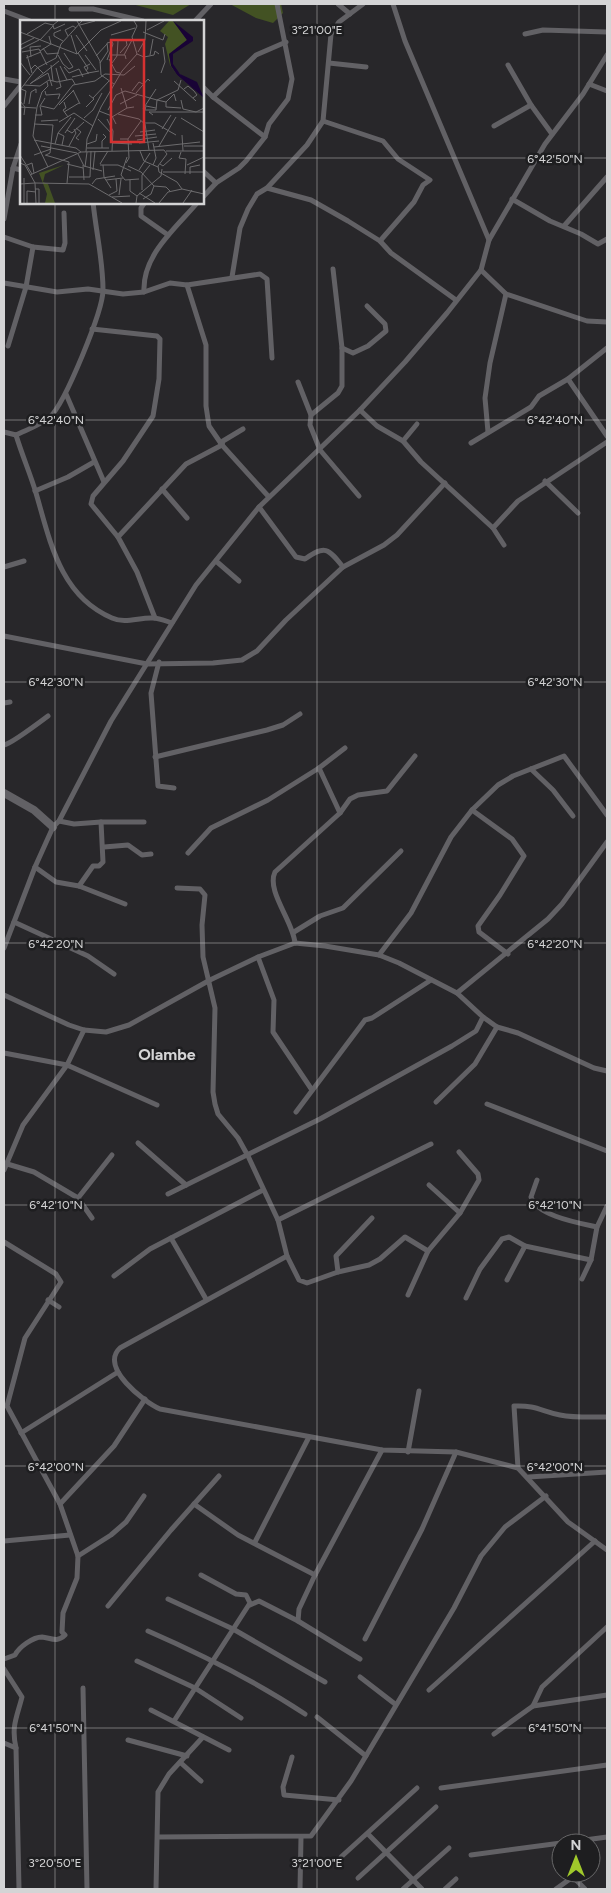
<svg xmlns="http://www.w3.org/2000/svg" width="611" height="1893" font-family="Figtree,sans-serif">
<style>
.green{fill:#435223}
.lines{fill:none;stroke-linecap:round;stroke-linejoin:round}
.street{stroke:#626165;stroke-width:5}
.secondary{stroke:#626165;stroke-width:8}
.ticks{fill:none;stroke:#d4d4d5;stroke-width:1;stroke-opacity:0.45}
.labels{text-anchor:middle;stroke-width:5;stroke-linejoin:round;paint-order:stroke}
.quarter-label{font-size:16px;font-weight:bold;fill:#d4d4d5;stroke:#1e1e20}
.inset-road{fill:none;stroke:#6d6c6e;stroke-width:1}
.view{fill:#d63131;fill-opacity:0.15;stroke:#d63131;stroke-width:2.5}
.inset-edge{fill:none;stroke:#d4d4d5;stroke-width:2.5}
.ticks-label{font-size:12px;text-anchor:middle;fill:#d4d4d5;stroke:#1e1e20;stroke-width:5;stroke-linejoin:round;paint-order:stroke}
</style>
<rect width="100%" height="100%" fill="#28272a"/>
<g class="green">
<path d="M132,4H191L173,15Z"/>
<path d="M230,4H281L283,13L273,23L256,18Z"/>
</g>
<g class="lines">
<g class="street">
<path d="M338,4L350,14"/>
<path d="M71,9H93L143,21"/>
<path d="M4,11L30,21"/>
<path d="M195,21L211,4"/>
<path d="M525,34L543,30L607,32"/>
<path d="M329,63L366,67"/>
<path d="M508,65L531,105L552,134"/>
<path d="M4,79L21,82"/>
<path d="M589,84L607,91"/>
<path d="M202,86L213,97L265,137"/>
<path d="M213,97L256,55L286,42"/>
<path d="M4,106L21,85"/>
<path d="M323,121L383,141L398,159L430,180L423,185L414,202L380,241"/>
<path d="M494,126L531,105"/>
<path d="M13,168L21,170"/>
<path d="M202,170L216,183"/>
<path d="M267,188L311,200L348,221L380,241L391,253L456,300"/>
<path d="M202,198L216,183L239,168L246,161L265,137L269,124L288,99L292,79L277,4"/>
<path d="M512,199L550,221L581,234L598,244L607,239"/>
<path d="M145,202L141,208V216L168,235"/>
<path d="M4,219L13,168L21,144"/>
<path d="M564,226L607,177"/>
<path d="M4,237L33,247L63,250L65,243L64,213"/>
<path d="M489,240L545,144L583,94L607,55"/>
<path d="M481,270L506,294L587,321L607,322"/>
<path d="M232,277L240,228L248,209L257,194L267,188L307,145L323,121L331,34L339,22L363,4"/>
<path d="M4,283L57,292L88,289L123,294L144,292L170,283L187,285L260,274L267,279L272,358"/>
<path d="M187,285L206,345V406L209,426L222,445L269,497"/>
<path d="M144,292C142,255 176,228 198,202"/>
<path d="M92,329L157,336L160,339L159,379L153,416L123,461L93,496L91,504L118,537L137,572L155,618"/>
<path d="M8,346L26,287L33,247"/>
<path d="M342,348L353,353L368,346L386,331L385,324L367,306"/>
<path d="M568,379L607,436"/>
<path d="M298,382L311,415L310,425L320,450L359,496"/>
<path d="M66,394L104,482"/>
<path d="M360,410L377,426L403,441L421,462L493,528L504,545"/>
<path d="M311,415L338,393L342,386V348L333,269"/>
<path d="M4,432L16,435C26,430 41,425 50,417C65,403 103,311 103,290C103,260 96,232 93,202"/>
<path d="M488,432L485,398L490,363L506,294"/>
<path d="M16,435C22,455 30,473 36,493C50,541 60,596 112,618C125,624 140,617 153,618C159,618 166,621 172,623"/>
<path d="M403,441L417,424"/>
<path d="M471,443L531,407L539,396L568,379L607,348"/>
<path d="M545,481L578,513"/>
<path d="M162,489L187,518"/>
<path d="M35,491L68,477L94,462"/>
<path d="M259,507L296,557L305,559C325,545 328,548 343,567"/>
<path d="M493,528L518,501L607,442"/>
<path d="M118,537L186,464L222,445L223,441L243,429"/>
<path d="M216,561L239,581"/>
<path d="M4,567L24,561"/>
<path d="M4,636L147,664L213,663L242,660L257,651L286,620L343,567L384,545L397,535L445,483"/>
<path d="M159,662L151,693L158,786L174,788"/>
<path d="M4,703L10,702"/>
<path d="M4,745C10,744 40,722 48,716"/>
<path d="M155,757L267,730L283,725L300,714"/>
<path d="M319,768L340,813"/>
<path d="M531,769L553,790L573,816"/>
<path d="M472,810L512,839L524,856L500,895L478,926L479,932L508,954"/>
<path d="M59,821L74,824L101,822"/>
<path d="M104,847L128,845L142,855L151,854"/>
<path d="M188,853L211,828L268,800L319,768L345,748"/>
<path d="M35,867L56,882L79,886L125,904"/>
<path d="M79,886L93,866H99L103,862L101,822H144"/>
<path d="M177,888L200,889L205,895L202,925L203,957L215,1008L213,1092L215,1104L218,1114L238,1138L248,1156L278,1220L287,1256L299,1280L307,1283L338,1272L369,1265L380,1259L405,1237L428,1251"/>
<path d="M14,922L88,956L114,974"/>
<path d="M294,932L320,916L343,908L401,851"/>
<path d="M295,943C293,921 266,891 275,872L340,813L350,799L358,795L387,791L415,756"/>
<path d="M4,948L35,867L53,827L59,821L111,721L196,585L259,507L360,410L405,362L447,313L481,270L489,240L405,41L393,4"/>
<path d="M379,955L411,913L451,837L472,810L498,785L513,776L564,756L607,815"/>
<path d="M258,957L274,1000L273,1032L312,1090"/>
<path d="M457,993L548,919L562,904L607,842"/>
<path d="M4,995L69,1025L84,1030L106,1032L129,1025L210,980L258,957L295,943L325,946L379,955L399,963L457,993L483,1017L497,1027L518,1033L594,1068L607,1071"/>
<path d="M4,1053L67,1065L157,1105"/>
<path d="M436,1102L475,1064L497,1027"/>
<path d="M487,1104L607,1151"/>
<path d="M296,1112L365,1020L372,1018L431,980"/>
<path d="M138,1143L186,1185"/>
<path d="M4,1163L34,1172L78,1198L92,1218"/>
<path d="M4,1170L23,1125L67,1065L84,1030"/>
<path d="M537,1180L531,1197C537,1216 579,1223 597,1227"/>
<path d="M429,1185L460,1213"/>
<path d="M168,1194L320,1119L452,1046L476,1031L483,1017"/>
<path d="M78,1198L112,1155"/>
<path d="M278,1220L431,1144"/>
<path d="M171,1238L206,1299"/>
<path d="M4,1242L56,1274L61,1282L25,1338L7,1406L60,1504L78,1556L77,1578L63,1613L62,1632L65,1635C57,1643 51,1638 42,1637C33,1637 19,1647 15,1655L4,1659"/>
<path d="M287,1256L120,1348C99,1367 144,1402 160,1409L382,1450L456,1452L518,1468L568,1522L607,1550"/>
<path d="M338,1272L336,1256L372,1218"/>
<path d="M114,1276L150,1249L263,1190"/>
<path d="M582,1279L591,1260L597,1227L607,1206"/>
<path d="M507,1280L525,1246"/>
<path d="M408,1295L428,1251L460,1213L479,1180L478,1174L459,1152"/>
<path d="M466,1298L480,1269L502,1239L509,1237L525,1246L591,1260"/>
<path d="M48,1300L59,1307"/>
<path d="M21,1433L118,1372"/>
<path d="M408,1452L419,1391"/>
<path d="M518,1468L514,1406C536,1405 541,1411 560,1415C575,1418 592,1417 607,1417"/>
<path d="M529,1477L607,1472"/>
<path d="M60,1504L114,1446L145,1399"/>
<path d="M194,1504L238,1535L315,1575"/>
<path d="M4,1541L70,1535"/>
<path d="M255,1542L309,1437"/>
<path d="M78,1556L111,1535L126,1522L144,1496"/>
<path d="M168,1599L233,1629L325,1682"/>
<path d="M250,1605L259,1601L298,1621L360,1659"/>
<path d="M108,1606L171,1530L219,1476"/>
<path d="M298,1621L299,1609L315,1575L382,1450"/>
<path d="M148,1631C203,1655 255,1681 305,1714"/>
<path d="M365,1639L422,1529L456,1452"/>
<path d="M137,1661L195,1688L241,1718"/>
<path d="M4,1669L22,1697C17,1717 11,1726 16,1748L19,1889"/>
<path d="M360,1677L395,1704"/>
<path d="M83,1688L87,1889"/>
<path d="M429,1690L595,1541"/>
<path d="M533,1706L607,1695"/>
<path d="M151,1710L229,1750"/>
<path d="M317,1717L366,1756"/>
<path d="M174,1721L250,1603L246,1595L236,1594L201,1575"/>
<path d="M494,1734L533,1706L542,1687L607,1627"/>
<path d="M128,1740L187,1756"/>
<path d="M4,1743L16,1748"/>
<path d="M292,1757L283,1787L284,1795L339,1800"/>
<path d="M181,1763L201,1781"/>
<path d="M441,1788L607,1765"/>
<path d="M368,1834L422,1889"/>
<path d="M158,1837L311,1836L351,1781L454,1608L481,1556L505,1527L546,1496"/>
<path d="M563,1843L607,1837"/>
<path d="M471,1855L561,1843"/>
<path d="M341,1857L417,1788"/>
<path d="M358,1878L436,1807"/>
<path d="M156,1889L158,1792L169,1774L203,1737"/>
<path d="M300,1889L301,1837"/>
<path d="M403,1889L449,1848"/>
<path d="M445,1889L456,1879"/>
<path d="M556,1889L570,1879H575L585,1889"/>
</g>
<path class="secondary" d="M4,793L34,810L53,827"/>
</g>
<path class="ticks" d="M55,4V21M317,4V1889M579,4V1843M4,158H21M202,158H607M55,202V1889M4,420H607M4,682H607M4,943H607M4,1205H607M4,1466H607M4,1728H607M579,1873V1889"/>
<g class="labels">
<g class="quarter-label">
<text x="167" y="1060">Olambe</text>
</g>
</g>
<g transform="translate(20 20)">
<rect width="184" height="184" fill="#28272a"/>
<path d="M149,1H153L167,20L149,34L151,45L182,76L157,55L150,45L145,24L148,17L140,11ZM44,145L25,154L23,162L28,164L35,183H25L27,174L19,153Z" fill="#435223"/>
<path d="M153,1L173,17V21L153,34V44L160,54L177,62L184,78L157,55L151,46L149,34L167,20Z" fill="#190336"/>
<path class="inset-road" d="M38,1L33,5L34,9L45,4M57,1L80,41L81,55L94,64M60,5L75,1M41,10L34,13V16L43,21M127,10L144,1M0,12L57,34L81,10L101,1M123,12L143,20L145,14M7,14L25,3L33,5M51,15L57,34M56,15L67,31M91,15L115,8M48,16L45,10L53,6L56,8M20,20L33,6M0,25L14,18M23,28L27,34L39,33M1,29L19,20M20,31L31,24L29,16M2,32L19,29L27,45M118,32L125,20L126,1M44,33L53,47M58,33L68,48L66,51M100,33L107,25L106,20M117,34L124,37L134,35L135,31L139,34M7,35L12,53M38,35L43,44L49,49L53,47M65,35L76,50M90,35H105L106,39M104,35L112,20M130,35L133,19M76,36L87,24M11,37L10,27L21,26M6,38L21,32M89,39L96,52L100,53M87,40L93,24L91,19M0,42L10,55M80,43L88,31L87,23L91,22M92,43L97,36L98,21M70,44L64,47L68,53L79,51M31,45L33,61M40,46L47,60M44,47L49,53L59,49L63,57M36,48L41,67L36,69M11,49L15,45L23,53M141,53L145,42L143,27M52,57L69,53M154,61L176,81M27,62L28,66L22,72L17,87L13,116L28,147M11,63L28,53L32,66M10,64L39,41M4,65L20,66L29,60L37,62L52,59L55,64M101,68L107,88M1,69L6,71L4,84M164,69L168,66L174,71L177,75L173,78M0,70L17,48L36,38L41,24L62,1M53,70L60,84M25,71L26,75L40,74L38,79M112,71L119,62L125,65M116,73L128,59L130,61M73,78L89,61M137,80L146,82L154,74L156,81M161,80L163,89L176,92L184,88M0,81L5,87L4,95M44,82L46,88L43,90L48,97M146,82V87L161,88M9,84L11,72L16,69V73M100,84L117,75M39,85L54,70M21,86L34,89L53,65L75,61L85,54L104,55L115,46M0,87L16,88M66,87L74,79L69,75M136,88L126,86L125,90H136L137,80M123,89L136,69M88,90L96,75L105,71L137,80L158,70L161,60M79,91L92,96L96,104M44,92L59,83M98,94L119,99L125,104L129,130M15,95H22L20,86L25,78M133,95L129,92H184M92,97L107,88L114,87M64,98L73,90L82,73M161,98L184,112M78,99L92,114M87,99L93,111L92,131M21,101L38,100M39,102L54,93L73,106M124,103H135L156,115M14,104L33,105L30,133L26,135M56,108L61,112L56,118L59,120M142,109L151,95M47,110L52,113L64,102M120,112L135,110M38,113L51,97M45,113L55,98M162,115L163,131M115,116L136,114M100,119H108L121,101M14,120L56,128L61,132M117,120L137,117M92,123L112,124M119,123L139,121M35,124L38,113L44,116L42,125M67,124L76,121L77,114M21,126L57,133M49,126L56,113L54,109M139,126L156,97M164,126H184M134,127L180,122M67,128H89M82,128V121L86,117L83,114M120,131L124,141L138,147M146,131H184M66,132L67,119L81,87L102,51L117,34L112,17L117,6L114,1M161,132L159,138L166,139L165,154M58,134L64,146L82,151M0,135L12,154M14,135L31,129M25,135L49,142L47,163M107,137L101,155L105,160L119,159M0,143L5,145L15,163L69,164L102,183M106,143L109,138L108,119M47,144L63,148M80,144L88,131M140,144L143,146L152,138M7,145L12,143L14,153M63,145L64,160M80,145H98L111,151M83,145L84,157L91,168M133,145L136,138L133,123M167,145L184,137M108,146L121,152L134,166L146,167L150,171M65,147L67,132M73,150L75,131M119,150L130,133M143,152H184M170,154V147L180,145M10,155L61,132L144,130L147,134L138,146L139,152L157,162L162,169L184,174M49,157H70L71,131M86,160L103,158M110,160V171L117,176L116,183M0,164L15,163L16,183M72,164L76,159L95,156M15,169H19V183M122,170V155L130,145M119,173L135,183M89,175L97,171L96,159M99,175L101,159M117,176L141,156L142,149M92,177L110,176M123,179L131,174L134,166M4,183V158M7,183V171L16,172M139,183L148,172L162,169M163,183L172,170"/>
<path class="view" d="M91,20H124V122H91Z"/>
<rect width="184" height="184" class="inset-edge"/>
</g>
<g class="ticks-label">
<text x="317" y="34">3°21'00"E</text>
<text x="555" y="163">6°42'50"N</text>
<text x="56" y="424">6°42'40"N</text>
<text x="555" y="424">6°42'40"N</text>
<text x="56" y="686">6°42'30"N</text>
<text x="555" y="686">6°42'30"N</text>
<text x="56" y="948">6°42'20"N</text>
<text x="555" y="948">6°42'20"N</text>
<text x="56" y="1209">6°42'10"N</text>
<text x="555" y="1209">6°42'10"N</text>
<text x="56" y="1471">6°42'00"N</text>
<text x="555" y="1471">6°42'00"N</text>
<text x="56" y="1732">6°41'50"N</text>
<text x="555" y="1732">6°41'50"N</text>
<text x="55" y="1867">3°20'50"E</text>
<text x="317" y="1867">3°21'00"E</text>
</g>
<rect width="611" height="1893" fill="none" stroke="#d4d4d5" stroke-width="10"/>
<g transform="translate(576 1858)"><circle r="24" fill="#1e1e20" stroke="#676768"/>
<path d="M0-4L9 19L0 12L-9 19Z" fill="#a0c92b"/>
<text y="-8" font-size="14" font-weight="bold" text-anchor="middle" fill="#d4d4d5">N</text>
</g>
</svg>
